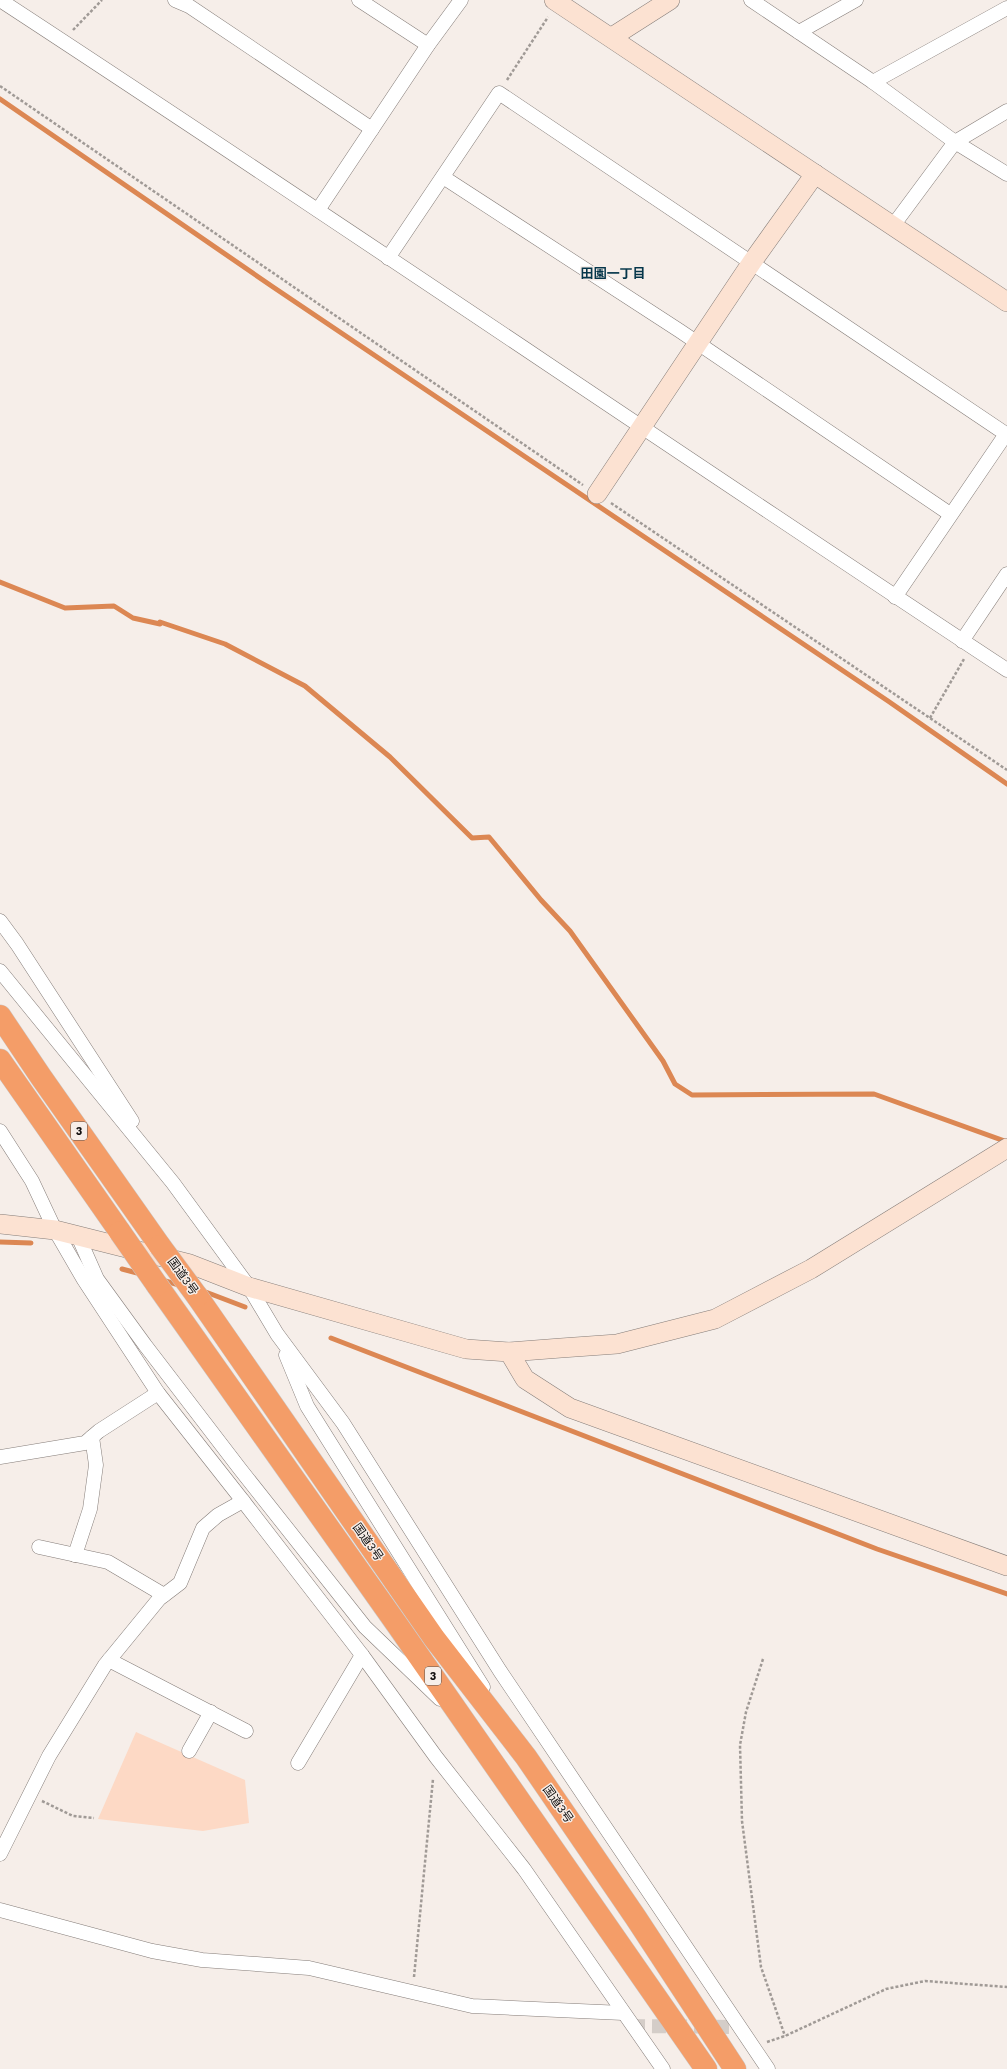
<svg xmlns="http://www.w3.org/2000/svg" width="1007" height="2069" font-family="'Work Sans','Noto Sans JP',sans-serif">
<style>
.green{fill:#fdd9c5}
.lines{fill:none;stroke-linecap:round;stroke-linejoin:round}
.stream{stroke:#dc8753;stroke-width:5}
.street-tunnel{stroke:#d4cdc8;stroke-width:14;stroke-dasharray:14 7;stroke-linecap:butt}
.street-casing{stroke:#857d79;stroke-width:15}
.secondary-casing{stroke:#857d79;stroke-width:20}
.highway-casing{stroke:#cbcaca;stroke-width:23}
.path{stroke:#a09a96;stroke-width:2.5;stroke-dasharray:3 2;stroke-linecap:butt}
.street{stroke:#fff;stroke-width:14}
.secondary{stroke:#fce2d2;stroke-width:19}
.highway{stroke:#f49d68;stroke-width:22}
.highway-bridge-casing{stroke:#cbcaca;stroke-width:23;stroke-linecap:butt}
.highway-bridge{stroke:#f49d68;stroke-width:22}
.labels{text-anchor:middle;stroke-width:3;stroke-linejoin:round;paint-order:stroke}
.shield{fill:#f6eee9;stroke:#565250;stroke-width:1}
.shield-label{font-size:11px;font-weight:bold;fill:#120f0e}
.street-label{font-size:12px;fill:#120f0e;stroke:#f6eee9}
.neighbourhood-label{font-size:13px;font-weight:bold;fill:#05364a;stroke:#f6eee9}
</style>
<rect width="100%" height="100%" fill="#f6eee9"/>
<path class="green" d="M136,1732L245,1780L249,1823L203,1831L98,1819Z"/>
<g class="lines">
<g class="stream">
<path d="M0,99L273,287L888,701L1007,784"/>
<path d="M0,582L65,608L114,606L133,618L160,624V622L225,644L305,686L390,757L472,838L489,837L541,900L570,931L663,1061L675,1084L692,1095L874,1094L1007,1142"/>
<path d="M0,1242L31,1243"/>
<path d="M122,1269L141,1274"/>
<path d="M162,1280L179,1285"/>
<path d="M203,1291L245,1307"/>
<path d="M331,1338L877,1549L1007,1594"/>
</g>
<path class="street-tunnel" d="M631,2026L739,2027"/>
<g class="street-casing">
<g id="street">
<path d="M0,0C338,221 670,448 1007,670"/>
<path d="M175,0L189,6L372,129"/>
<path d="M359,0L428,45"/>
<path d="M751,0L873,82L955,142L1007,174"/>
<path d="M799,32L856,0"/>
<path d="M873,82L1007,8"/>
<path d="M443,177L680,331L950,514"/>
<path d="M318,210L428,45L461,0"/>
<path d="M892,227L955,142L1007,111"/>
<path d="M388,258L499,93L1006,434L895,597"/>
<path d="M962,641L1007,574"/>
<path d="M0,921L17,944L132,1121"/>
<path d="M0,971L173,1183L249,1287L277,1334L343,1423L500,1671L768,2069"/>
<path d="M0,1131L32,1181L55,1230L84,1280L158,1393L243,1501L362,1655L436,1757L524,1869L663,2069"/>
<path d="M78,1236L97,1279L145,1345L240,1469L365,1627L440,1699"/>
<path d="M286,1355L307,1406L483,1687"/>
<path d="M0,1457L85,1443L99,1431L158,1393"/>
<path d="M39,1547L108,1562L164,1595"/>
<path d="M75,1555L90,1509L96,1465L92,1437"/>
<path d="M109,1660L246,1731"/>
<path d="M189,1751L211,1712"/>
<path d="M298,1763L362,1655"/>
<path d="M0,1854L49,1756L105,1665L159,1599L180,1583L203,1528L218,1515L243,1501"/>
<path d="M0,1910L152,1951L202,1960L309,1968L472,2006L623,2013"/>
</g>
</g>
<g class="secondary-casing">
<g id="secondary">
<path d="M554,0L1007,302"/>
<path d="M612,37L670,0"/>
<path d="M597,494L752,262L815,174"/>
<path d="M0,1224L55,1230L190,1264L249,1287L466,1349L509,1352L561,1348L617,1344L715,1319L811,1269L1007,1148"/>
<path d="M509,1352L525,1379L570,1408L1007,1566"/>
</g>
</g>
<g class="highway-casing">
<g id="highway">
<path d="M0,1016L41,1077L160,1246"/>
<path d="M0,1060L120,1232"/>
<path d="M157,1285L398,1626L706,2069"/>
<path d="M197,1296L434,1638L526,1757L636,1918L735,2069"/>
</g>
</g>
<g class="path">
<path d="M73,30L102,0"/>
<path d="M507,80L548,17"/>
<path d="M0,86L583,485"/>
<path d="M611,503L1007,770"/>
<path d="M930,718L964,659"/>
<path d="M763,1659L746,1712L740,1745L742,1821L761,1967L785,2036"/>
<path d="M42,1801L73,1816L94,1818"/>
<path d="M414,1977L433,1779"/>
<path d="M767,2042L785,2036L886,1989L925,1981L1007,1987"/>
</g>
<use href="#street" class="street"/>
<use href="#secondary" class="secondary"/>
<use href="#highway" class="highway"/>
<g class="highway-bridge-casing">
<g id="highway-bridge">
<path d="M120,1232L157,1285"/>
<path d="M160,1246L197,1296"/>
</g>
</g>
<use href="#highway-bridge" class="highway-bridge"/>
</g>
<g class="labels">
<g class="shield">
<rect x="71" y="1122" width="16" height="18" rx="3"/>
<rect x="425" y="1667" width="16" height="18" rx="3"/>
</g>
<g class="shield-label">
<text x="79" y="1135">3</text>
<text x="433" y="1680">3</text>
</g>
<g class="street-label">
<text transform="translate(183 1276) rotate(54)" y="4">国道3号</text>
<text transform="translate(368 1542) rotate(55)" y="4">国道3号</text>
<text transform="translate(558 1804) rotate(55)" y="4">国道3号</text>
</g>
<g class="neighbourhood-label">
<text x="613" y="278">田園一丁目</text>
</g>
</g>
</svg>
